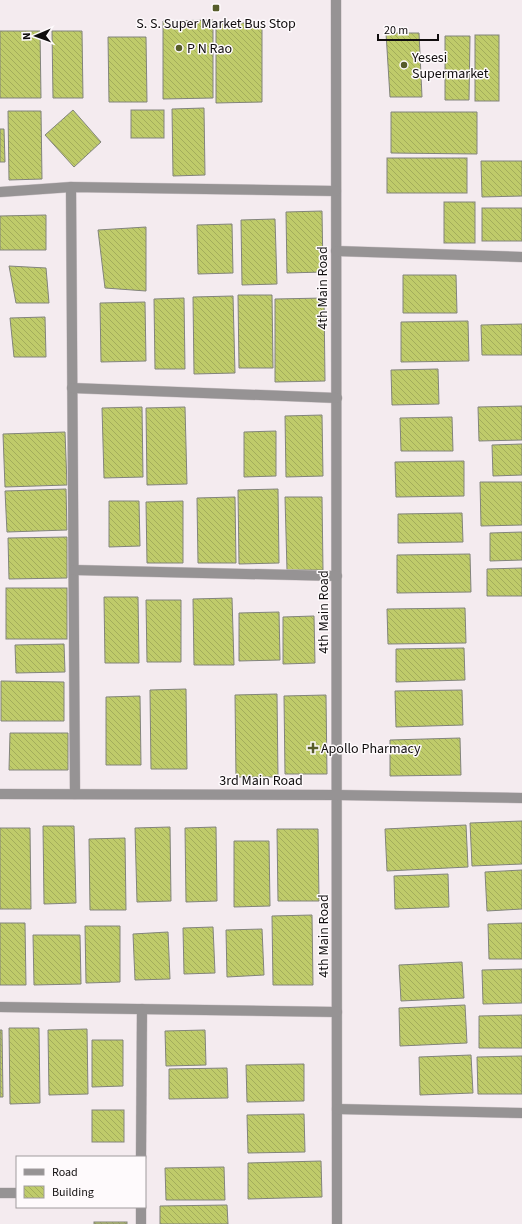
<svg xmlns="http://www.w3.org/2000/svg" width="522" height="1224" font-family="'Source Sans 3',sans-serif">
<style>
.building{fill:url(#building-back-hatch);stroke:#82847c}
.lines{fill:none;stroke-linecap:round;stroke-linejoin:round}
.minor-casing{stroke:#d0c7cb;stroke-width:11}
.minor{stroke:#969394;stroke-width:10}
.poi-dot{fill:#565c2a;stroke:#fefafc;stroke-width:1.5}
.labels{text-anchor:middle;stroke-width:3;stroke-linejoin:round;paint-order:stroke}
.poi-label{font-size:14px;fill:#100d0e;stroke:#fefafc;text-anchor:start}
.street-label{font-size:14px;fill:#100d0e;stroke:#fefafc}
</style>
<defs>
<pattern id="building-back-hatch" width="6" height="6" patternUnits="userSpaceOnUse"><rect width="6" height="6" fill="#bfcb6a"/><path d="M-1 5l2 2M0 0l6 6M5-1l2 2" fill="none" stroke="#a3ad5b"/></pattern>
</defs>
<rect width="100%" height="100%" fill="#f4ebef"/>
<g class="building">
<path d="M213,20V98L163,99V21Z"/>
<path d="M216,23H262V102L216,103Z"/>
<path d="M0,31H40L41,98H0Z"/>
<path d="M52,31H82L83,98H53Z"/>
<path d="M386,33H419L422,97H390Z"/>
<rect x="475" y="35" width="24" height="66"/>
<path d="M445,36H470L469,100H445Z"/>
<path d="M108,37H146L147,102H109Z"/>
<path d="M204,108L205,175L173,176L172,109Z"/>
<path d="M73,110L101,142L74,167L45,135Z"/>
<rect x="131" y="110" width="33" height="28"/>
<path d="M8,111H41L42,179L9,180Z"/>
<path d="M391,112H477V154L391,153Z"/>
<path d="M0,129H4L5,162H0Z"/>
<rect x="387" y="158" width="80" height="35"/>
<path d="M481,161H522V196L482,197Z"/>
<rect x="444" y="202" width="31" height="41"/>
<rect x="482" y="208" width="40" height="33"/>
<path d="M322,211L323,272L287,273L286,212Z"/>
<path d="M46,215V250H0V216Z"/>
<path d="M275,219L277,284L242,285L241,220Z"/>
<path d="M232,224L233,273L198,274L197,225Z"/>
<path d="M146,227V291L105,288L98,230Z"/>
<path d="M9,266L46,268L49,303H16Z"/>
<path d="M403,275H456L457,313H403Z"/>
<path d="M238,295H272L273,368H239Z"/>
<path d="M233,296L235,373L194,374L193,297Z"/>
<path d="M184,298L185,369H155L154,299Z"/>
<path d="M324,298L325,381L275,382V299Z"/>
<path d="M145,302L146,361L101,362L100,303Z"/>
<path d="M45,317L46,357H14L10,318Z"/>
<path d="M468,321L469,361L401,362V322Z"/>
<path d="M522,324V355H482L481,325Z"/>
<path d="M438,369L439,404L392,405L391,370Z"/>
<path d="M522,406V440L479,441L478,407Z"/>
<path d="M142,407L143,477L104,478L102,408Z"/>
<path d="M185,407L187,484L147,485L146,408Z"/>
<path d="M322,415L323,476L286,477L285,416Z"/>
<path d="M452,417L453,451H401L400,418Z"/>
<path d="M276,431V476L244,477V432Z"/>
<path d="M65,432L67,485L5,487L3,434Z"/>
<path d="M522,444V475L493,476L492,445Z"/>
<path d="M464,461V496L396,497L395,462Z"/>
<path d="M480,482H522V525L481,526Z"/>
<path d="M66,489L67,530L7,532L5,491Z"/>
<path d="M278,489L279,563L239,564L238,490Z"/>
<path d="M235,497L236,563H198L197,498Z"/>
<path d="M285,497H322L323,570H287Z"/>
<path d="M109,501H139L140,546L109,547Z"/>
<path d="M183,501V563H147L146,502Z"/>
<path d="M462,513L463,542L398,543V514Z"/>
<path d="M522,532V560L490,561V533Z"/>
<path d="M67,537V578L9,579L8,538Z"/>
<path d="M470,554L471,592L397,593V555Z"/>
<path d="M522,568V596H487V569Z"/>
<rect x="6" y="588" width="61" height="51"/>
<path d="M104,597H138L139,663H105Z"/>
<path d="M232,598L234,665H194L193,599Z"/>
<path d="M146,600H181V662H147Z"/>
<path d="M465,608L466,643L388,644L387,609Z"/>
<path d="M279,612L280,660L239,661V613Z"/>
<path d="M314,616L315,663L283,664V617Z"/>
<path d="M64,644L65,672L16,673L15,645Z"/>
<path d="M464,648L465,680L396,682V649Z"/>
<path d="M1,681L64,682V721H1Z"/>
<path d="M186,689L187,769H151L150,690Z"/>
<path d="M462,690L463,725L396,727L395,691Z"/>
<path d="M277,694L278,777H236L235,695Z"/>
<path d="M326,695L327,774H285L284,696Z"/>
<path d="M140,696L141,765H106V697Z"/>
<path d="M10,733H68V770H9Z"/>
<path d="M460,738L461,775L390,776V740Z"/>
<path d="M522,821V864L472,866L470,823Z"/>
<path d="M466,825L468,867L387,871L385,829Z"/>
<path d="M43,826H74L76,903L44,904Z"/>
<path d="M170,827L171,901L137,902L135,828Z"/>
<path d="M216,827L217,901L186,902L185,828Z"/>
<path d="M0,828H30L31,909H0Z"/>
<path d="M277,829H318L319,901H278Z"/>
<path d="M125,838L126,910H90L89,839Z"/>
<path d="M234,841H269L270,906L234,907Z"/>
<path d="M522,870V909L487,911L485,872Z"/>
<path d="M448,874L449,907L395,909L394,876Z"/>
<path d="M312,915L313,985H273L272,916Z"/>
<path d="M0,923H25L26,985H0Z"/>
<path d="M522,923V959H489L488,924Z"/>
<path d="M85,926H120V982L86,983Z"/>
<path d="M213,927L215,973L184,974L183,928Z"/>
<path d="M262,929L264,975L227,977L226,930Z"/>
<path d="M168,932L170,979L135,980L133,934Z"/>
<path d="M33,935H80L81,984L34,985Z"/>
<path d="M462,962L464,998L401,1001L399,965Z"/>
<path d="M522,969V1003L483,1004L482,970Z"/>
<path d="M465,1005L467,1043L400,1046L399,1008Z"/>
<path d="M522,1015V1048H479V1016Z"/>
<path d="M9,1028H39L40,1103L10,1104Z"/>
<path d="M87,1029L88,1094L49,1095L48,1030Z"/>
<path d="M0,1030H2L3,1097H0Z"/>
<path d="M205,1030L206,1065L166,1066L165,1031Z"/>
<path d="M92,1040H123V1086L92,1087Z"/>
<path d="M471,1055L473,1093L420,1095L419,1057Z"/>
<path d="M522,1056V1094H478L477,1057Z"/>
<path d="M304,1064V1101L247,1102L246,1065Z"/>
<path d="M227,1068L228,1098L169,1099V1069Z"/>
<rect x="92" y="1110" width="32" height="32"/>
<path d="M304,1114L305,1152L248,1153L247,1115Z"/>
<path d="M321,1161L322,1197L248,1199V1163Z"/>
<path d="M224,1167L225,1200H166L165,1168Z"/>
<path d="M227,1205L228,1224H160V1206Z"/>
<rect x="94" y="1222" width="33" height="2"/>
</g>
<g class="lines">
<g class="minor-casing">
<g id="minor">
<path d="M336,0L337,1224"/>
<path d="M71,187L75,794"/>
<path d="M0,192L71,187L336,191"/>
<path d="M336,251L522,257"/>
<path d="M72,388L337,398"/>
<path d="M74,570L337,576"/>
<path d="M0,794L337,795L522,798"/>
<path d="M0,1007L337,1012"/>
<path d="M337,1109L522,1113"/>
<path d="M141,1157L142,1009"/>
<path d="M0,1193H17"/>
<path d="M141,1224V1207"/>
</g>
</g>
<use href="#minor" class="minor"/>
</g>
<g class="poi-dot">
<rect x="212" y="4" width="8" height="8" rx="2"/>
<circle cx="179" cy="48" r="4"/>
<circle cx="404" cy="65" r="4"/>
<path d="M311 742h4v4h4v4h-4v4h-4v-4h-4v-4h4z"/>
</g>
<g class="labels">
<g class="poi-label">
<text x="216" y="28" text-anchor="middle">S. S. Super Market Bus Stop</text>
<text x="187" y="53">P N Rao</text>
<text x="412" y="62">Yesesi<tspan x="412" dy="16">Supermarket</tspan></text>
<text x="321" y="753">Apollo Pharmacy</text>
</g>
<g class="street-label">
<text transform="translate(322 288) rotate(-90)" y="5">4th Main Road</text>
<text transform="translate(323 612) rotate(-90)" y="5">4th Main Road</text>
<text x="261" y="785">3rd Main Road</text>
<text transform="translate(323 936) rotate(-90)" y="5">4th Main Road</text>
</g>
</g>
<rect x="16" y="1156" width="130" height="52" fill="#fefafc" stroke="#9f9b9d"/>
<rect x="24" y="1169" width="20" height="6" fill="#969394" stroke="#9f9b9d"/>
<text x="52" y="1176" font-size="12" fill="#100d0e">Road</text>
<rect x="24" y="1186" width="20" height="12" fill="url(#building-back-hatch)" stroke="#9f9b9d"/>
<text x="52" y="1196" font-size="12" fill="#100d0e">Building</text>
<g transform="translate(36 36) rotate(268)" stroke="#fefafc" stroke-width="3" paint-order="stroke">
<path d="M0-3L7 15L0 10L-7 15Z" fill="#100d0e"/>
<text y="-6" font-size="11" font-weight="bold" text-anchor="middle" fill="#100d0e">N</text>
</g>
<path d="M378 34v6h60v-6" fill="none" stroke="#100d0e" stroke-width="2"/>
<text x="384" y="34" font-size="12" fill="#100d0e" stroke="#fefafc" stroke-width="3" paint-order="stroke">20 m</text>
</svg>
